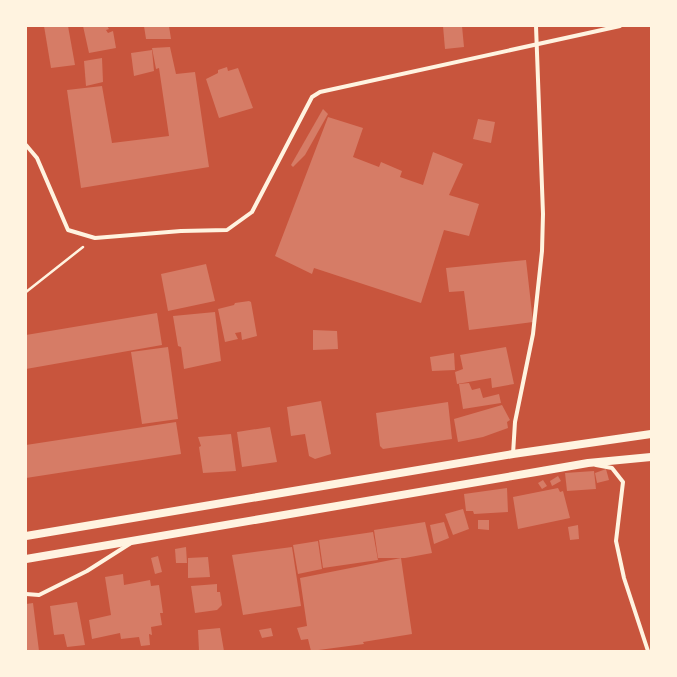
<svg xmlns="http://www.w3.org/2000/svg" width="677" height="677" font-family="'Exo 2',sans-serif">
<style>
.building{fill:#d67c66}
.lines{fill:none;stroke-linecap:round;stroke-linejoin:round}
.path{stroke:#fff3e0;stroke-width:2.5}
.minor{stroke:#fff3e0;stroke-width:4}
.secondary{stroke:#fff3e0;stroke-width:8}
</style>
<rect width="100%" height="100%" fill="#c8553d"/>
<g class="building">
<path d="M44,26H68L75,65L51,68Z"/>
<path d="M83,26H107L109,29L106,30L108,33L113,31L116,48L89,53Z"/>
<path d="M144,26H169L171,39H146Z"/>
<path d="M443,26H462L464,47L445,49Z"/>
<path d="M170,47L176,74L195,72L209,167L81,188L67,90L102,86L112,143L169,136L159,68L156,69L152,48Z"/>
<path d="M152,50L154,71L134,76L131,53Z"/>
<path d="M102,58L103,82L86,86L84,61Z"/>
<path d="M227,67L228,71L238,68L253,108L219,118L206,79L218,73V70Z"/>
<path d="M323,109L328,114L305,155L293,167L291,165Z"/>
<path d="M328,117L363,128L353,157L379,167L381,162L402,171L400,177L423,185L433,152L463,164L449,195L479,204L469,236L444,230L421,303L314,268L312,274L275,256Z"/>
<path d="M478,119L495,122L491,143L473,139Z"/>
<path d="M526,260L533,322L469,330L464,291L449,292L446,268Z"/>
<path d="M206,264L215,301L168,311L161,274Z"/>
<path d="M249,301L251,302L257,336L242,340L241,332L235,333L238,339L225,342L218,309L234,305L235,303Z"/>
<path d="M215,312L221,361L184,369L181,347L178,346L173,316Z"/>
<path d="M157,313L162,345L26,369V335Z"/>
<path d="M313,330L337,331L338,349L313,350Z"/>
<path d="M168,347L178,419L142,424L131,352Z"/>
<path d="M506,347L514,384L492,388L491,378L457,384L455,372L463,369L460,355Z"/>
<path d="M454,353L455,370L432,371L430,357Z"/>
<path d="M469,383L472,390L480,388L483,398L499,394L501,403L463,409L459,384Z"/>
<path d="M321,401L331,454L315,459L309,456L305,434L291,436L287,407Z"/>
<path d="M448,402L452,439L383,449L380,446L376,413Z"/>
<path d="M502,405L510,420L507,422L508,428L483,437L458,442L454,419Z"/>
<path d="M176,422L181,454L26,478V445Z"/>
<path d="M270,427L277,462L242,467L237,432Z"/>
<path d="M231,434L236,471L203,473L199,447L201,446L198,437Z"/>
<path d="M606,469L609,480L597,483L595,473Z"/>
<path d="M594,471L596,489L567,491L565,473Z"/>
<path d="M558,476L561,481L552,486L550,481Z"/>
<path d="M543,480L547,486L542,489L538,483Z"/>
<path d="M507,488L508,512L474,514L473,511H466L464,494Z"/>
<path d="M558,488L560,492L563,491L570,518L518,529L513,497Z"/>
<path d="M463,509L469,529L453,535L445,514Z"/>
<path d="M478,520H489V530L478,529Z"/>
<path d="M425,522L432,553L405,558H378L374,530Z"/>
<path d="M444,522L449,538L434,544L430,525Z"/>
<path d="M578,525L579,539L570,540L568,527Z"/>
<path d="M373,532L378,560L323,568L319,540Z"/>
<path d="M318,541L322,569L298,574L293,545Z"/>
<path d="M186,547L187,563H176L175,549Z"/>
<path d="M292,547L301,606L243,615L232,555Z"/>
<path d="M158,556L162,572L155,574L151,558Z"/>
<path d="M208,557L210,577L188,578V558Z"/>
<path d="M401,558L412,634L363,642L364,644L311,651L308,639L301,640L297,628L307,626L300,578Z"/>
<path d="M123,574L124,585L150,580L151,586L159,585L163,613H160L162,625L151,627L152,635L149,634L150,645L141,646L139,637L121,639L120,633L92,639L89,620L111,615L105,577Z"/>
<path d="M217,584V592H220L222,605L217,610L195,613L191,586Z"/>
<path d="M77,602L85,645L67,647L64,634L54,635L50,606Z"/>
<path d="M33,603L39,651H26V604Z"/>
<path d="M220,628L224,651H199L198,630Z"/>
<path d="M271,628L273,636L262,638L259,630Z"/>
</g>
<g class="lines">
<path class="path" d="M26,292L83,247"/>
<g class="minor">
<path d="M26,145L37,158L68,230L95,238L181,231L227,230L252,212L312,97L320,92L620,26"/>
<path d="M513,454L515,422L533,334L542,251L543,214L536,26"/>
<path d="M596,465L612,468L623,482L616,541L624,578L648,651"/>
<path d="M26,594L39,595L87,571L131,543"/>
</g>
<g class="secondary">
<path d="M26,536L513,454L651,434"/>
<path d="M26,559L536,472L588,463L651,457"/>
</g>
</g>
<rect width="677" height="677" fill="none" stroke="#fff3e0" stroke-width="54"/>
</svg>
